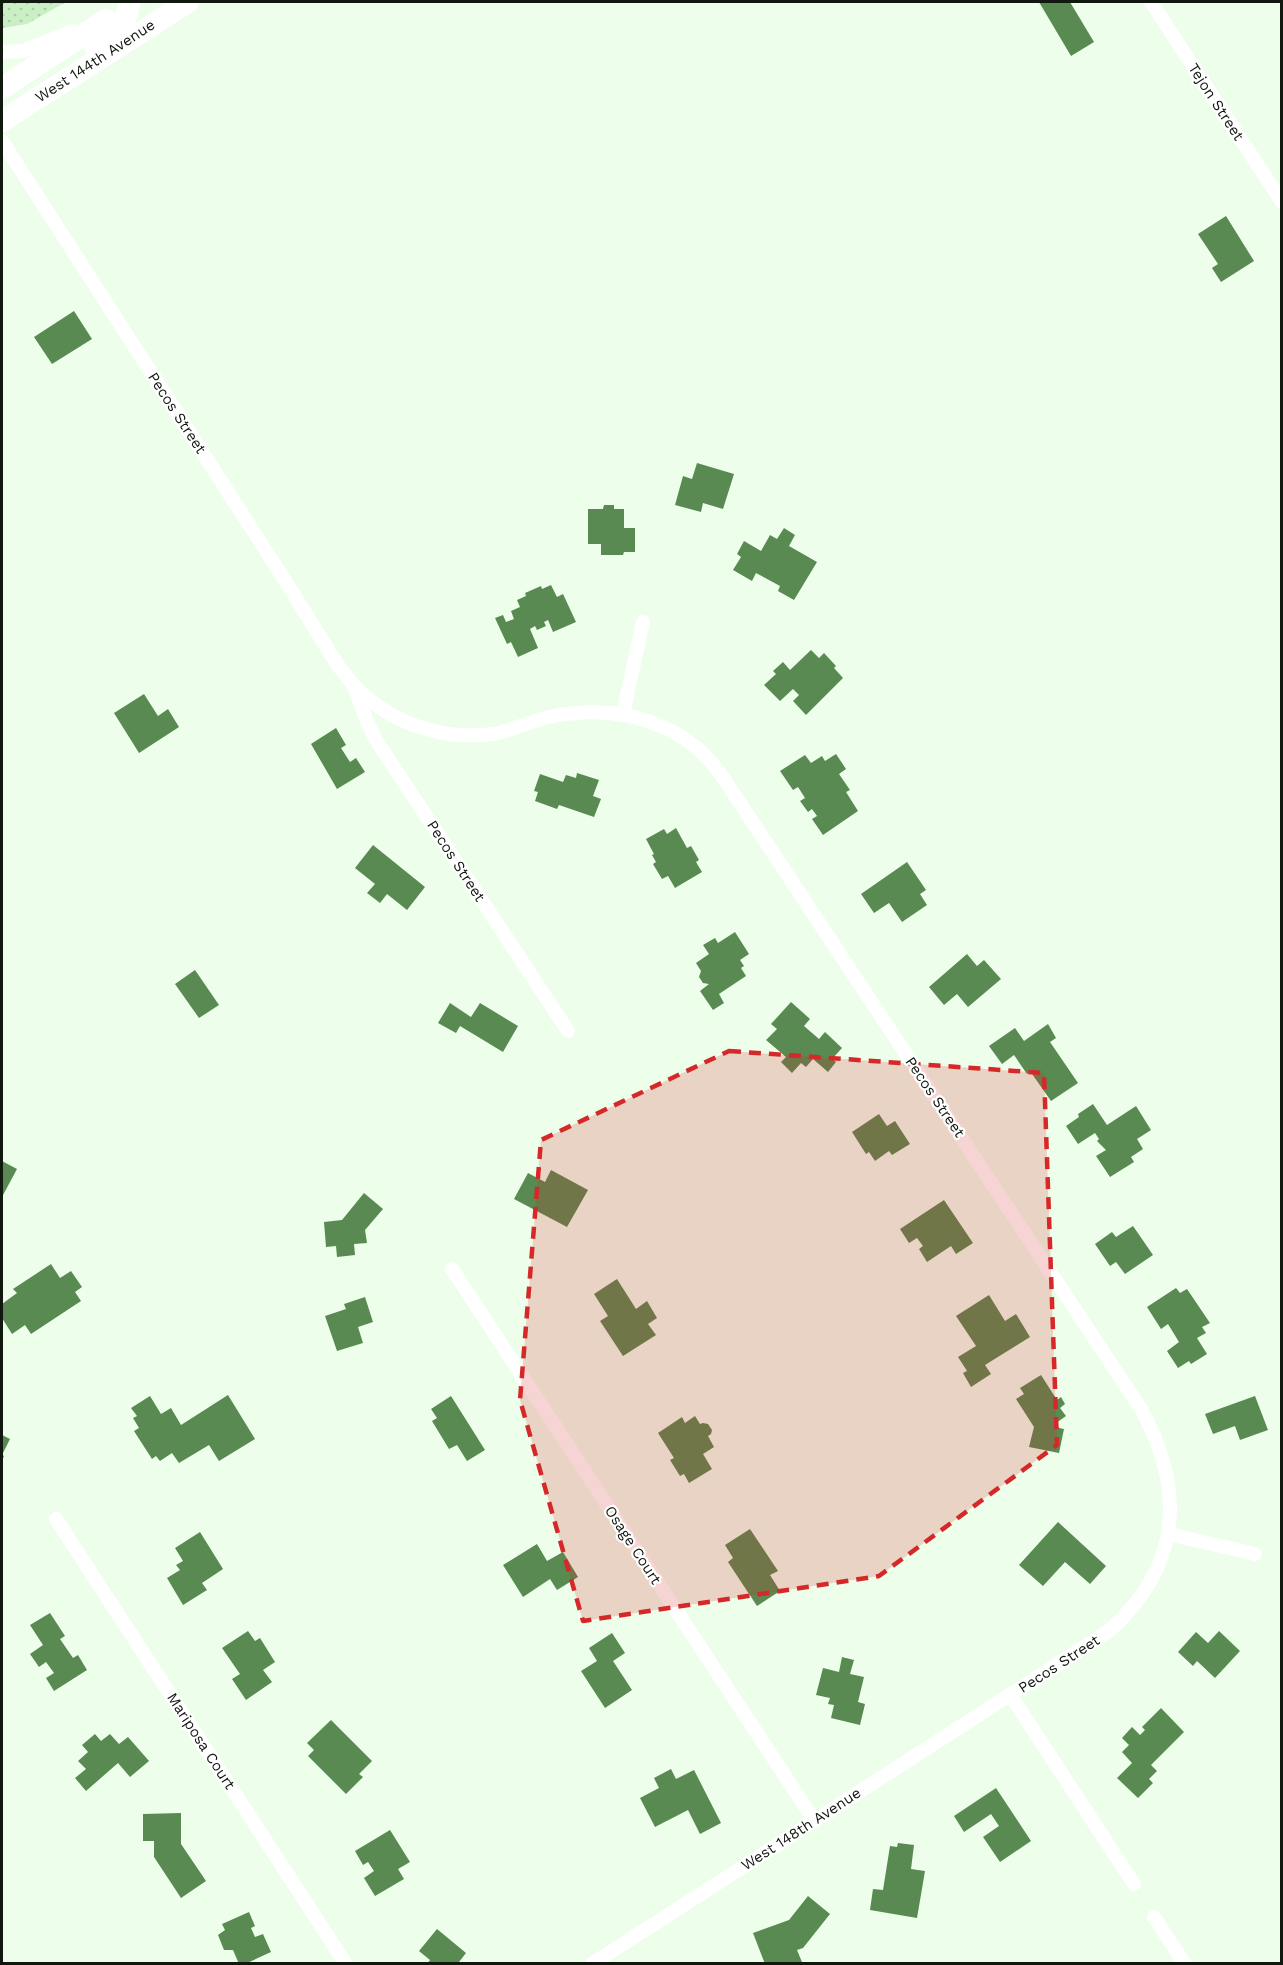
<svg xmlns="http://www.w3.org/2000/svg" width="1283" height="1965" font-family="'Work Sans',sans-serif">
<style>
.grass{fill:url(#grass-dots)}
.building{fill:#588a52}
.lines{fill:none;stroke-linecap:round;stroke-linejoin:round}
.street{stroke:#fff;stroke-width:14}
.primary{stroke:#fff;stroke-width:22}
.marked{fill:#d62828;fill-opacity:0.2;stroke:#d62828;stroke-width:4.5;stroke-dasharray:12 8;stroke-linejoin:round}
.labels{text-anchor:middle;stroke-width:4.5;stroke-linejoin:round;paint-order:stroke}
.street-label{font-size:15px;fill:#111810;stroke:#fff}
</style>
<defs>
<pattern id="grass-dots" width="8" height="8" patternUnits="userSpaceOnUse" patternTransform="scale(1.5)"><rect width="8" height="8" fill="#caefc5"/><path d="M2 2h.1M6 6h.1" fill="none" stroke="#accca8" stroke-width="1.8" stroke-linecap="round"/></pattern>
</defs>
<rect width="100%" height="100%" fill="#edfeeb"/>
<path class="grass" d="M2,2H66L27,24L2,28Z"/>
<g class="building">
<path d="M1039,2H1070L1094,42L1071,56Z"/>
<path d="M1226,216L1254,261L1221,282L1212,268L1218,264L1198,234Z"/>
<path d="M74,311L92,339L52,364L34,337Z"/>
<path d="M697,463L734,474L723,509L703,503L701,512L675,505L683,476L692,479Z"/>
<path d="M604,505H614V509H624V528H635V552H624L623,555H601V544H588V509H603Z"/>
<path d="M784,528L795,535L789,546L817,562L794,600L778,591L780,586L756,573L752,581L733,570L741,557L737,554L744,541L761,551L770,535L777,539Z"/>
<path d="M551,585L557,597L563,594L576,622L553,632L548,620L544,622L546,626L537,630L535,626L530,629L538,648L518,657L511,642L507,644L495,618L503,615L506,622L514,619L511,611L520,607L517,600L526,596L525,593L541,586L542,589Z"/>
<path d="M811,650L819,658L824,653L836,666L834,668L843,678L806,715L793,701L799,695L793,689L780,701L764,685L776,674L773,671L783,662L790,670Z"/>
<path d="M144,694L158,716L168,709L179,727L139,753L114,713Z"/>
<path d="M336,728L346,745L341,748L350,762L356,758L365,772L337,789L311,744Z"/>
<path d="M836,754L846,769L839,774L850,790L846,792L858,811L823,835L812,819L817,816L812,809L808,812L800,801L805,798L798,787L793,790L780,771L805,755L811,763L822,756L825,761Z"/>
<path d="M577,773L599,780L593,796L601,799L594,817L559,805L557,809L535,801L538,792L534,791L540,774L563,782L566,775L576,778Z"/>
<path d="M676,828L687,848L691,846L699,860L696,862L702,872L675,888L668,876L662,879L653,864L656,862L652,855L654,854L646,839L664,829L667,834Z"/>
<path d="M373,845L425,887L407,910L387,894L380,903L367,893L375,884L355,868Z"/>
<path d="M907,862L926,890L920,894L927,905L902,922L889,903L874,913L861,894Z"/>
<path d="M735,932L749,954L740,960L744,966L741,968L746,976L719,994L724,1003L713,1010L700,991L709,984L703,983L699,977L701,971L696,963L709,954L703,945L715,938L718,943Z"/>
<path d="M967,954L977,966L984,960L1001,979L968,1007L957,994L944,1005L929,987Z"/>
<path d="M195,970L219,1005L199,1018L175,984Z"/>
<path d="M791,1002L810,1019L804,1026L819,1039L825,1032L842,1048L832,1059L836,1062L828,1072L813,1059L806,1067L801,1063L792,1073L781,1062L786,1057L766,1040L777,1029L771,1024Z"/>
<path d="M450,1003L471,1017L480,1003L518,1026L503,1052L460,1026L456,1033L438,1023Z"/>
<path d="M1048,1024L1056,1038L1050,1042L1078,1083L1051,1101L1030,1071L1027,1074L1014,1055L1002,1064L989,1046L1015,1028L1024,1041Z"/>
<path d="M1093,1104L1107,1125L1136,1106L1151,1130L1137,1139L1143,1149L1131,1157L1134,1162L1110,1177L1096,1156L1106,1150L1097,1141L1099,1139L1095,1133L1078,1144L1066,1126L1079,1117L1078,1114Z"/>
<path d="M879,1114L887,1126L895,1121L910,1144L892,1155L889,1151L875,1161L869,1152L866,1154L852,1132Z"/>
<path d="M2,1161L17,1169L2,1197Z"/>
<path d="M551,1170L588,1190L567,1227L514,1199L528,1173L545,1182Z"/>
<path d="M364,1193L383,1209L365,1230L367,1243L354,1244L355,1255L337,1257L336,1246L326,1247L324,1222L342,1220Z"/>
<path d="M944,1200L973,1243L956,1254L951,1246L927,1262L919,1249L923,1246L917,1238L909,1243L900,1229Z"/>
<path d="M1133,1226L1153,1255L1125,1274L1116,1262L1110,1266L1095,1244L1112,1232L1116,1237Z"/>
<path d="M51,1264L60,1278L71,1271L82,1287L75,1292L81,1301L31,1334L25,1325L12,1334L2,1318V1304L17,1293L13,1289Z"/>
<path d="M617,1279L636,1309L647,1301L657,1318L648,1324L656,1335L623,1356L600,1321L608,1316L594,1294Z"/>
<path d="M1176,1288L1180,1293L1187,1289L1210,1323L1202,1327L1206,1333L1197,1338L1207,1354L1191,1364L1189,1361L1178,1368L1167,1351L1179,1342L1168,1324L1161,1329L1147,1307Z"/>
<path d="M989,1295L1005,1321L1016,1314L1030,1337L985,1365L991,1374L971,1387L963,1373L967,1371L958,1357L976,1346L956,1316Z"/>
<path d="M365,1297L373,1322L358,1327L363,1343L337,1351L325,1316L346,1309L344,1304Z"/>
<path d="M1041,1375L1057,1400L1061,1397L1065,1404L1060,1408L1066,1416L1056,1423L1059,1428L1064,1429L1059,1453L1029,1447L1034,1427L1016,1399L1024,1394L1020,1388Z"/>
<path d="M228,1395L255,1439L219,1461L209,1445L179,1463L172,1453L160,1461L156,1456L152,1459L134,1431L139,1428L133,1418L137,1416L131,1408L150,1396L161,1414L171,1408L181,1425Z"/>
<path d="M451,1396L485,1450L467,1461L457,1445L449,1449L432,1421L437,1418L431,1409Z"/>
<path d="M1255,1396L1268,1430L1240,1440L1235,1426L1213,1434L1205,1414Z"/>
<path d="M695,1416L700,1424L703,1423L708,1424L712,1430L711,1434L708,1436L714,1447L703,1454L712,1469L689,1483L684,1474L680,1476L670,1460L674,1458L658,1433L682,1417L685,1423Z"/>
<path d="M2,1435L10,1439L2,1455L4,1456L2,1461Z"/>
<path d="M1058,1522L1106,1566L1090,1584L1065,1562L1043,1586L1019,1565Z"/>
<path d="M750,1529L778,1571L770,1575L780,1591L757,1606L728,1562L733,1558L725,1545Z"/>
<path d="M200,1532L223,1569L202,1583L207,1590L183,1605L167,1578L180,1570L176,1565L183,1561L175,1548Z"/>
<path d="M537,1544L547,1561L563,1552L578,1577L557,1590L550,1579L523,1597L503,1565Z"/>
<path d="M50,1613L65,1636L60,1639L73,1658L78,1655L87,1670L54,1691L46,1678L54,1673L46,1662L39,1667L30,1654L43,1645L30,1625Z"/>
<path d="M248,1631L255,1641L260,1638L275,1662L263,1670L272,1682L246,1700L232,1679L240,1674L222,1648Z"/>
<path d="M1219,1631L1240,1651L1215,1678L1197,1661L1193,1666L1178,1652L1196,1632L1208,1643Z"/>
<path d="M612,1633L625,1653L613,1661L632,1690L605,1708L581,1671L597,1661L589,1648Z"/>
<path d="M842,1657L854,1660L850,1674L864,1677L858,1702L865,1704L860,1725L831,1718L834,1705L828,1704L830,1698L816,1695L823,1668L839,1672Z"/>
<path d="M1161,1708L1184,1732L1151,1765L1157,1771L1149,1779L1153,1783L1138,1798L1117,1778L1132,1763L1122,1752L1129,1745L1122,1738L1132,1727L1140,1735L1145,1730L1142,1727Z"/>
<path d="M331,1720L372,1761L359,1774L363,1777L346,1794L308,1756L314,1750L307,1743Z"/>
<path d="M95,1734L101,1741L110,1734L119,1744L128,1737L149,1761L130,1777L118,1763L86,1791L75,1778L86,1769L78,1761L88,1752L82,1745Z"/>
<path d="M671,1769L676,1779L694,1770L721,1823L700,1834L688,1810L655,1827L640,1798L659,1788L654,1778Z"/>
<path d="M996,1788L1031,1841L1000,1862L983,1837L999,1826L991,1814L964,1832L954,1816Z"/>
<path d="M181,1813V1844L206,1881L181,1898L154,1857V1841H143V1814Z"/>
<path d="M390,1830L410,1862L398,1869L404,1879L375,1896L364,1878L374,1871L368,1862L363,1865L355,1851Z"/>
<path d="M898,1843L914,1845L911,1869L925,1871L917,1918L870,1910L873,1889L883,1890L890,1846L897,1847Z"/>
<path d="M808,1896L830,1914L803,1948L797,1950L802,1962L797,1964H765L753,1933L789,1920Z"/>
<path d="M249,1912L255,1926L251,1928L255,1937L263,1934L271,1952L245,1964H239L233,1950H224L218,1935L225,1930L222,1924Z"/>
<path d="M437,1929L466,1953L459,1962L461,1964H427L430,1960L419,1951Z"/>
</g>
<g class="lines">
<g class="street">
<path d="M1151,2L1282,202"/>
<path d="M2,52L23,51L73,31"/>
<path d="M2,141L286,582L337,664L354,686L366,719L376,740L568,1031"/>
<path d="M354,686C390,722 440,741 492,734C512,731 530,721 549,717C601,706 655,714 697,748C707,756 716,768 724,779L1141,1409C1186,1491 1181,1567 1109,1631L592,1964"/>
<path d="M623,714L643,622"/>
<path d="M452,1269L814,1820"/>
<path d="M56,1519L346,1964"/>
<path d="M1169,1534L1255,1554"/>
<path d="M1011,1696L1134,1884"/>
<path d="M1154,1917L1185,1964"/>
</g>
<g class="primary">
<path d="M94,45C110,34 127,26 129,5"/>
<path d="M2,88L106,20"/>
<path d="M2,121L188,2"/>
</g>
</g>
<path class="marked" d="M729,1051L1044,1073L1057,1445L879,1576L583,1621L520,1400L541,1140Z"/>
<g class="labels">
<g class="street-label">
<text transform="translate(95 61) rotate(-33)" y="5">West 144th Avenue</text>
<text transform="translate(1216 102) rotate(57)" y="5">Tejon Street</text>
<text transform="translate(177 413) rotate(57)" y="5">Pecos Street</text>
<text transform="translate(456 861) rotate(57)" y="5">Pecos Street</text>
<text transform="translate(935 1097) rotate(56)" y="5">Pecos Street</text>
<text transform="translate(633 1545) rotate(57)" y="5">Osage Court</text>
<text transform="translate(1059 1664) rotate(-33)" y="5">Pecos Street</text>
<text transform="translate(201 1741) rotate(57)" y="5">Mariposa Court</text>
<text transform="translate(801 1829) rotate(-33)" y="5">West 148th Avenue</text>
</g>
</g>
<rect width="1283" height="1965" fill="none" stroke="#111810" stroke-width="6"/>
</svg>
